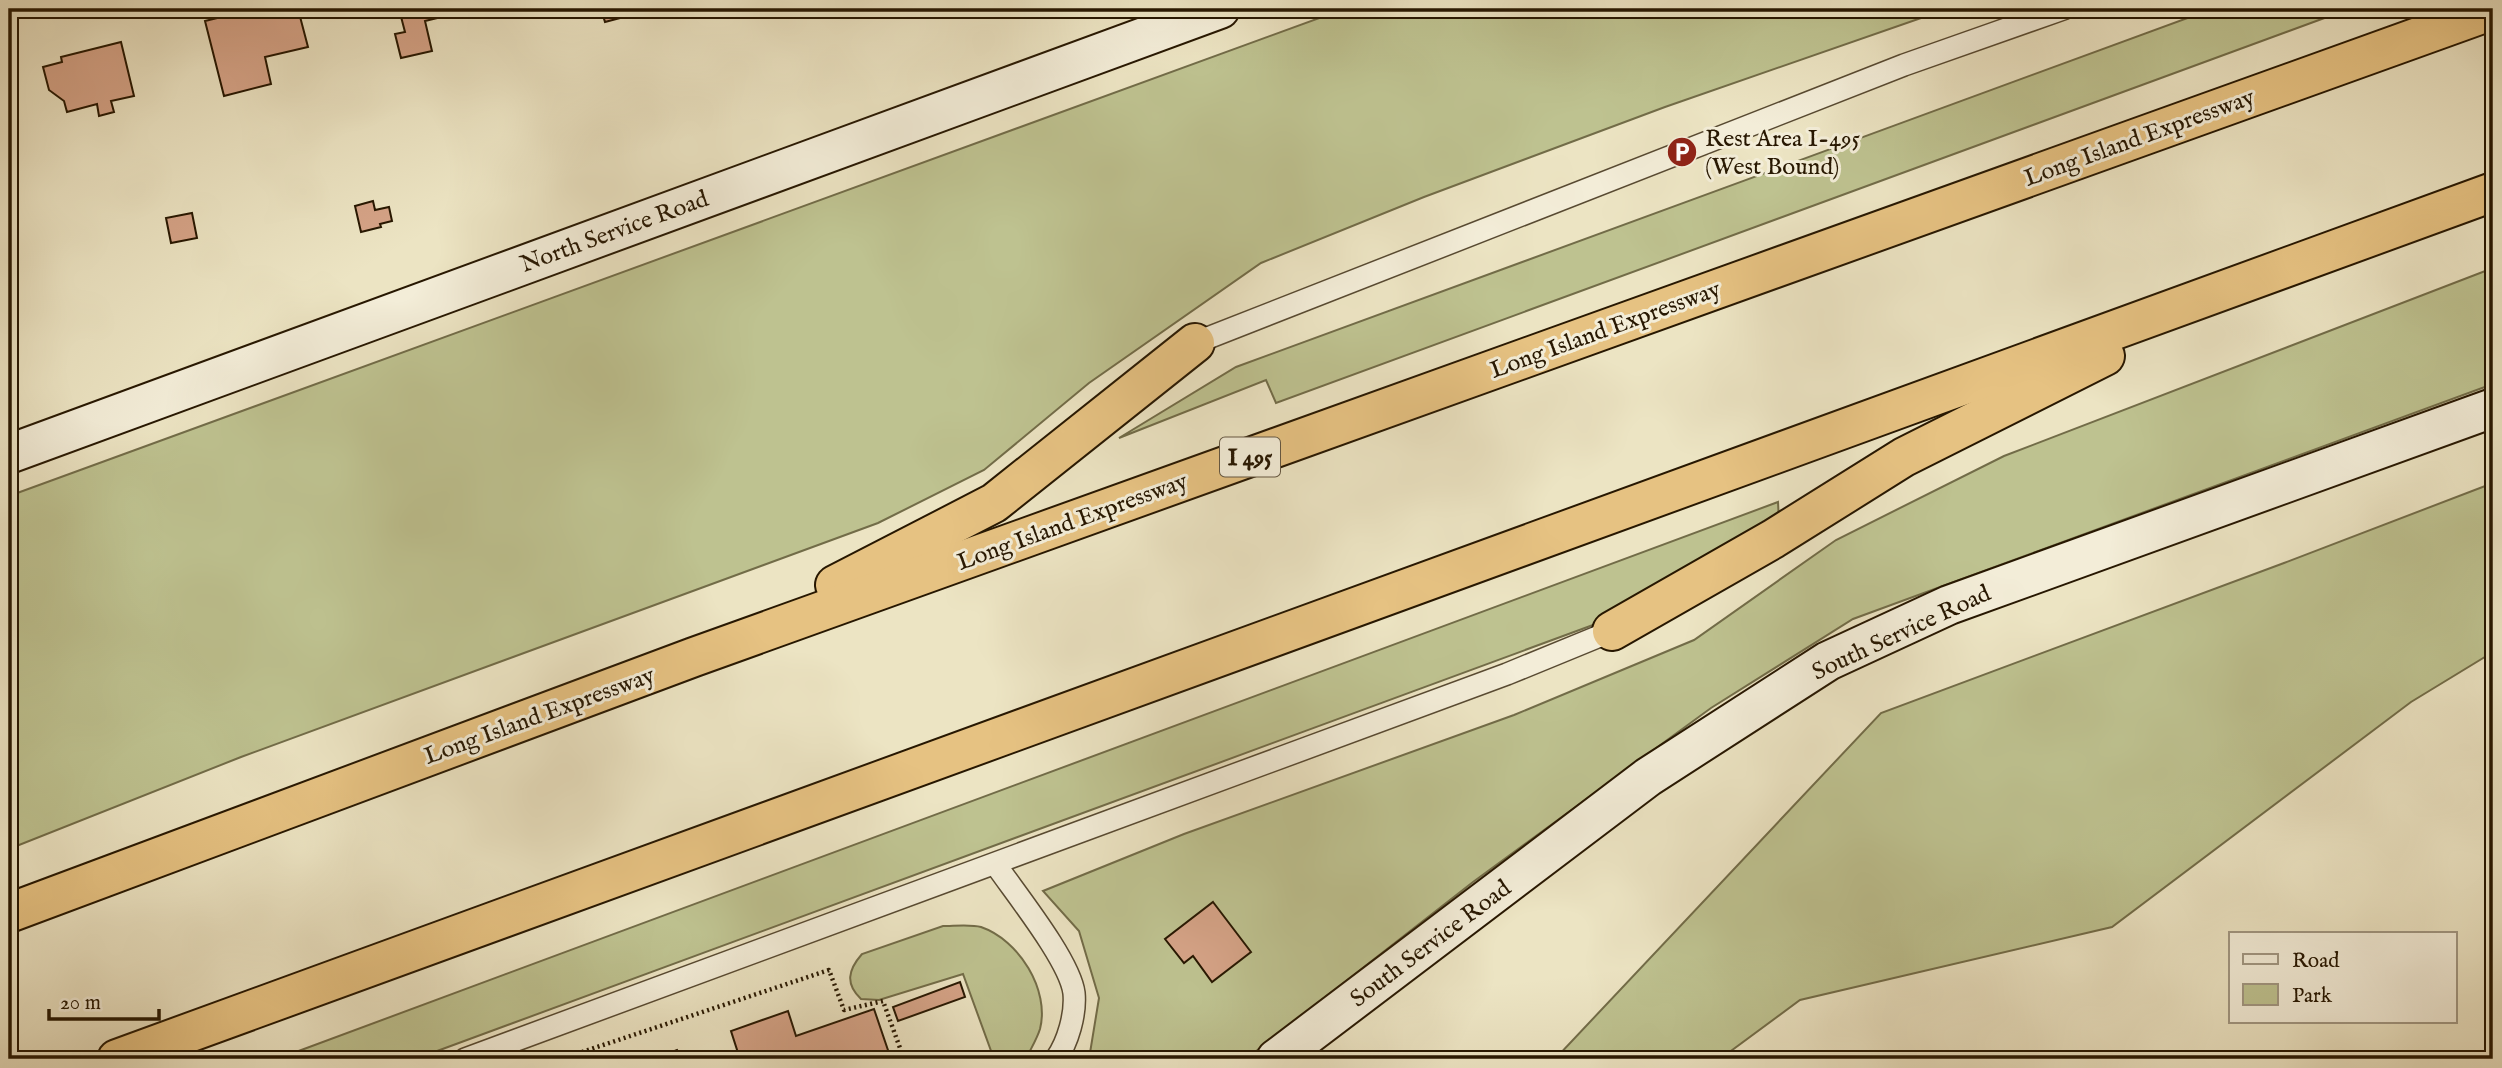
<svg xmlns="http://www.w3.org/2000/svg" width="2502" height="1068" font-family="'IM FELL English',serif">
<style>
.green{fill:#bec290;stroke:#726c48;stroke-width:2}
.building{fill:#d5a387;stroke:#271701;stroke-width:2}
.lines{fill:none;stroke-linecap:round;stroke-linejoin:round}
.lane-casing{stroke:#584a32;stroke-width:24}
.secondary-casing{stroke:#271701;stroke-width:42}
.highway-casing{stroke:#271701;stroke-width:42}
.path{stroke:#271701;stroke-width:4.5;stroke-dasharray:2 3.5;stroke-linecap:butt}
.lane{stroke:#f3edd8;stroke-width:21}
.secondary{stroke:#f3edd8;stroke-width:38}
.highway{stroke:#e6c282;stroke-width:38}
.labels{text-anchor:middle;stroke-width:6;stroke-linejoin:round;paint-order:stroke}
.shield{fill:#f3edd8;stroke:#645742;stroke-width:2}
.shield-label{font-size:23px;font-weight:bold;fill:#271701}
.street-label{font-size:24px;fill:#271701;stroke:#f3edd8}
.poi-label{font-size:24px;fill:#271701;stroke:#f3edd8;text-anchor:start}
</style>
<rect width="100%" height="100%" fill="#ece4c3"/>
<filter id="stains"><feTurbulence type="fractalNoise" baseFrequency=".00286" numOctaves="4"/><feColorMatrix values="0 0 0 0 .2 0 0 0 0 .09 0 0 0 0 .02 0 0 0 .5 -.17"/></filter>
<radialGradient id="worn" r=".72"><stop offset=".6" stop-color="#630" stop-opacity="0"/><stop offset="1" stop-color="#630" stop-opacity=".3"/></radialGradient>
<g class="green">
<path d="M1344,9H1947L1665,107L1424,197L1261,263L1089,383L984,470L878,523L241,757L9,849V496Z"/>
<path d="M2212,9H2349L1276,403L1266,380L1119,438L1236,367Z"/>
<path d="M2493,268V384L1853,619L1711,708L1473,882L1246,1059H1089L1099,998L1079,931L1043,891L1184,834L1514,715L1694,640L1836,540L2004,456Z"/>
<path d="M2493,483V652L2411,702L2112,927L1800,1000L1720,1059H1555L1881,713L2284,563Z"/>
<path d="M1778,502L1779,522L1612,618L429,1054L414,1059H277Z"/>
<path d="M943,926C954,926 971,924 981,927C1019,940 1050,990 1040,1029C1037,1039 1030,1050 1026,1059H994L963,974L879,1000L861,999C845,984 848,970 862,954Z"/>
</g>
<g class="building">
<path d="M254,9H298L308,47L265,57L271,84L224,96L205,21Z"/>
<path d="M399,9H487L488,10L463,17L462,12L425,21L432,51L401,58L395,34L405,32Z"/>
<path d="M601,9H638L639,13L605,22Z"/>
<path d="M121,42L134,96L111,101L114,112L99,116L97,104L67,112L64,101L49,90L43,67L62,62L61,57Z"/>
<path d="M373,201L375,210L389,207L392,221L380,224L381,227L361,232L355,206Z"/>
<path d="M192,213L197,238L171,243L166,218Z"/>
<path d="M1213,902L1251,952L1212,982L1193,956L1184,963L1165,939Z"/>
<path d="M960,982L965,997L898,1021L893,1007Z"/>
<path d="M874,1009L891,1059H731L739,1056L731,1031L788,1011L796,1036Z"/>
<path d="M677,1050L681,1059H653Z"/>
</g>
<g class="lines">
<g class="lane-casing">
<g id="lane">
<path d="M1195,343L1904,65L2063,9"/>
<path d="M996,865C1016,894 1070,961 1074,993C1076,1014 1068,1042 1056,1059"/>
<path d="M465,1059L1507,674L1612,631"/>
</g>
</g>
<g class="secondary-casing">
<g id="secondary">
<path d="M9,454L1220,9"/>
<path d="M1276,1059L1648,777L1828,661L1949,605L2493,408"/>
</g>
</g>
<g class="highway-casing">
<g id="highway">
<path d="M835,585L994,503L1195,343"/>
<path d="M1612,631L1773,539L1904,457L2105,356"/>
<path d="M9,913L694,657L2493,10"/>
<path d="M117,1059L2493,192"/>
</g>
</g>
<path class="path" d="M561,1059L829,970L844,1010L883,1001L904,1059"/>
<use href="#lane" class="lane"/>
<use href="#secondary" class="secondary"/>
<use href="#highway" class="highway"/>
</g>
<defs>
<g id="parking-disc" transform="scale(1.575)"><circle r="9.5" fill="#8f2418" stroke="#f3edd8"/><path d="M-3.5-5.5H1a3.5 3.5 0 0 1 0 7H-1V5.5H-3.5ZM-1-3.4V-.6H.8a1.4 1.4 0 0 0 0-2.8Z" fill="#fff"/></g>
</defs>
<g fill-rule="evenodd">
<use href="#parking-disc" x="1682" y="152"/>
</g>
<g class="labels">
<rect class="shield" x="1220" y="437.5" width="60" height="39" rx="5"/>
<g class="shield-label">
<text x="1250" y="465">I 495</text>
</g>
<g class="street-label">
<text transform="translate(2139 137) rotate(-20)" y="8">Long Island Expressway</text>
<text transform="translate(614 231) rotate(-20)" y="8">North Service Road</text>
<text transform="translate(1605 329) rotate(-20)" y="8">Long Island Expressway</text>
<text transform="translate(1072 521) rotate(-20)" y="8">Long Island Expressway</text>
<text transform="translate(1901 632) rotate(-25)" y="8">South Service Road</text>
<text transform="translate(539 715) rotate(-20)" y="8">Long Island Expressway</text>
<text transform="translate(1430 943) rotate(-37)" y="8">South Service Road</text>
</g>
<g class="poi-label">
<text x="1705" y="146">Rest Area I-495<tspan x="1705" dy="28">(West Bound)</tspan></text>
</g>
</g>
<rect width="2502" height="1068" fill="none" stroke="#ece4c3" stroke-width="35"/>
<rect x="10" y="10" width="2481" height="1047" fill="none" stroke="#271701" stroke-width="3.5"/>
<rect x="18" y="18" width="2467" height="1033" fill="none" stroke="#271701" stroke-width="2"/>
<rect x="2229" y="932" width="228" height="91" fill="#f3edd8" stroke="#a19782" stroke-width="2"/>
<rect x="2243" y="954" width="35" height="10" fill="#f3edd8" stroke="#a19782" stroke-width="2"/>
<text x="2292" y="967" font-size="21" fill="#271701">Road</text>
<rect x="2243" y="984" width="35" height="21" fill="#bec290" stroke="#a19782" stroke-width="2"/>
<text x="2292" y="1002" font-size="21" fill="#271701">Park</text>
<path d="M49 1009v10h110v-10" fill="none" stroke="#271701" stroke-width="3.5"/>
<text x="60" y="1009" font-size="21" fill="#271701" stroke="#f3edd8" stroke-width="5" paint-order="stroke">20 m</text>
<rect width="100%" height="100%" filter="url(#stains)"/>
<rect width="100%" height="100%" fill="url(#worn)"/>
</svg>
